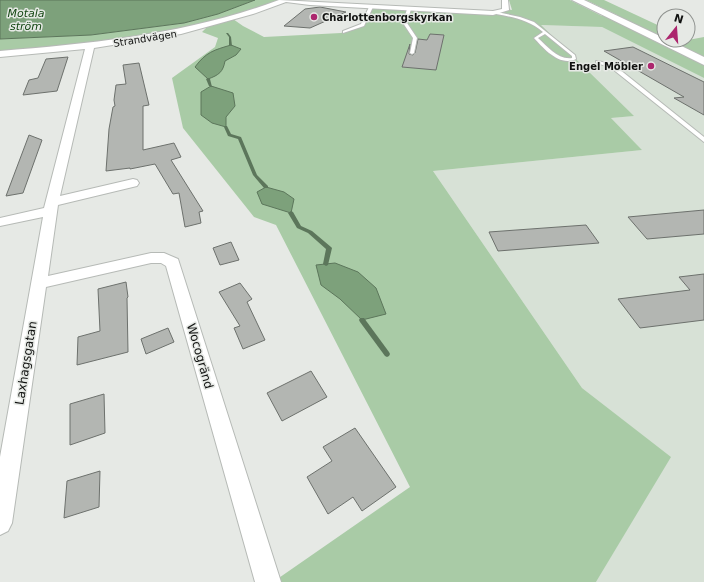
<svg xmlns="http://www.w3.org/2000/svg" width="704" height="582" font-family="'DejaVu Sans',sans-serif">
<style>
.built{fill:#d7e1d6}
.green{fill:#a9cba6}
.water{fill:#7da17b;stroke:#5c765b}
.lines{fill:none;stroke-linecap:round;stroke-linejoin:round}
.stream{fill:#5c765b;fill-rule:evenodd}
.building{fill:#b3b6b2;stroke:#6d716d}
.service-casing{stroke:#b6bab6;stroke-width:2}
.minor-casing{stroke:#b6bab6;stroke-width:2}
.secondary-casing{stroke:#b6bab6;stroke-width:2}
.service{fill:#fff;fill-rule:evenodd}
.minor{fill:#fff;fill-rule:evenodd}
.secondary{fill:#fff;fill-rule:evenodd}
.poi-dot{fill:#ac266e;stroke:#e6e9e5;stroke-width:1.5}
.labels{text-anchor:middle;stroke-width:3;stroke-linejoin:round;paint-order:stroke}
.far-poi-label{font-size:10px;font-weight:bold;fill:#101110;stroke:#e6e9e5;text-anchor:start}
.far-street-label{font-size:10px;fill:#101110;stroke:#e6e9e5}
.far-water-label{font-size:11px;font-style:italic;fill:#134612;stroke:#e6e9e5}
.street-label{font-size:12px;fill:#101110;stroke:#e6e9e5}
</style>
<rect width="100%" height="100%" fill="#e6e9e5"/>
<path class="built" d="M540,25L602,27L704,78V582H596L670,457L582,388L433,171L642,150L611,118L633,116Z"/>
<path class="green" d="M255,0H284L259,10L233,19L243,26L264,37L341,33L366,23L374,6L497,13L507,9L512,10L509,0H570L602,16L617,15L586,0H604L664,28V40H688L704,37V78L602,27L541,25L634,116L611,118L642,150L433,171L582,388L671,457L596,582H273L410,487L276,225L254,217L183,128L172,78L215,47L218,38L202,32L209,25L168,34L0,53V39L91,35L184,23L218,14Z"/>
<g class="water">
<path d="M0,0H255L218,14L184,23L91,35L0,39Z"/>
<path d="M231,45L241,49L236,55L225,61C223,72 219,75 208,79L195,67C206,52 214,50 231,45Z"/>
<path d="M211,86L233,93L235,106L226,117V127L212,123L201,115V92Z"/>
<path d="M266,187L284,192L294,199L291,213L262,204L257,192Z"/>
<path d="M335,263L358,272L376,288L386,314L362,320L340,299L321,285L316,265Z"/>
</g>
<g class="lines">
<g class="stream">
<path d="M226,33H228L231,37L232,46L229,45V37Z"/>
<path d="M208,78L210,79L212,87L209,86L206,79Z"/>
<path d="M225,126H227L231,134L241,137L257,175L268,186V188H264L253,175L238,139L228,136L224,127Z"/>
<path d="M291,211L293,212L301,226L312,231L331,247L332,248L328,265L326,266L323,264L326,249L308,233L297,228L288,213Z"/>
<path d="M360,318H364L389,352L390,354L389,356L387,357L385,356L360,322L359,320Z"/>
</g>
</g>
<g class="building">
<path d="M320,7L346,12L310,28L284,26L305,9Z"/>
<path d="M430,34L444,35L436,70L402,67L410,44L409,54L413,55L415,53L418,39L427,40Z"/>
<path d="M633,47L704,82V115L674,98L684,97L604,51Z"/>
<path d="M68,57L57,91L23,95L29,80L38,78L46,59Z"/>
<path d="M139,63L149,105L143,106V150L174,143L181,157L171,160L203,211L199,212L201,223L185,227L179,193L173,194L155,164L130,169V168L106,171L109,129L113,107L115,106L114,100L116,85L126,84L123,65Z"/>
<path d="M29,135L42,140L23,193L6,196Z"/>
<path d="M704,210V234L647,239L628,217Z"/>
<path d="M586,225L599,243L498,251L489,232Z"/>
<path d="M231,242L239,260L220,265L213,248Z"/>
<path d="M704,274V320L640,328L618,299L690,290L679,277Z"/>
<path d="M126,282L128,297L127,298L128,352L77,365L78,337L100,331L98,289Z"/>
<path d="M240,283L252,299L247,302L265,340L243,349L234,328L240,326L219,292Z"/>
<path d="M168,328L174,342L146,354L141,339Z"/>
<path d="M311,371L327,397L282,421L267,393Z"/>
<path d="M104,394L105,433L70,445V404Z"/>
<path d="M355,428L396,487L362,511L353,497L328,514L307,477L332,461L323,447Z"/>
<path d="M100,471L99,507L64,518L67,481Z"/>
</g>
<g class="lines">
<g class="service-casing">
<g id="service">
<path d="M371,6L373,7L364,26L343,33V31L361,24L369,7Z"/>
<path d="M409,8L411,9L407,23L417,38L414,53L412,54L410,53L413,38L403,23L407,9Z"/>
<path d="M497,12L520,17L534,22L575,55L576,59C560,67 544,49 534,38L543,32C529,20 513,17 496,14ZM545,34L572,56V58C558,60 548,47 538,38Z"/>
<path d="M598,61L614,65L704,137V142L610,67L596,63V61Z"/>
</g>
</g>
<g class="minor-casing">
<path id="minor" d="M279,0L493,11L502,9V0H508L509,10L493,15L310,5L286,2L253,14L181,34L94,48L60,196L133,179L137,180L139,183L137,186L58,205L48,276L151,253H164L178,259L281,582H255L166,266L161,263H151L46,287L12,523L8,531L0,535V457L43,217L0,226V218L44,208L85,49L0,57V51C97,43 187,34 279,0Z"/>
</g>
<g class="secondary-casing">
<path id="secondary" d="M572,0H584L664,38V40H669L704,57V65Z"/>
</g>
<use href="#service" class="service"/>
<use href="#minor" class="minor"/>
<use href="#secondary" class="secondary"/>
</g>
<g class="poi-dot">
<circle cx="314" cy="17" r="4"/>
<circle cx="651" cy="66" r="4"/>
</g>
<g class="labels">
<g class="far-poi-label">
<text x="322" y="21">Charlottenborgskyrkan</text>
<text x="643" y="70" text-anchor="end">Engel Möbler</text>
</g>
<g class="far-street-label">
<text transform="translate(145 38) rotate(-9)" y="4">Strandvägen</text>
</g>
<g class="far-water-label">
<text x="26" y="17">Motala<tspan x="26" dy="13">ström</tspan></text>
</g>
<g class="street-label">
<text transform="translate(200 356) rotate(74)" y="4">Wocogränd</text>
<text transform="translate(26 363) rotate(-81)" y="4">Laxhagsgatan</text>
</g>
</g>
<g transform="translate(676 28) rotate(17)"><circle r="19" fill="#e6e9e5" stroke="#909390"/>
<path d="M0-3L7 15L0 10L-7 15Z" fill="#ac266e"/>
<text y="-6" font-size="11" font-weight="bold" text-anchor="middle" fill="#101110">N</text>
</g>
</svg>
